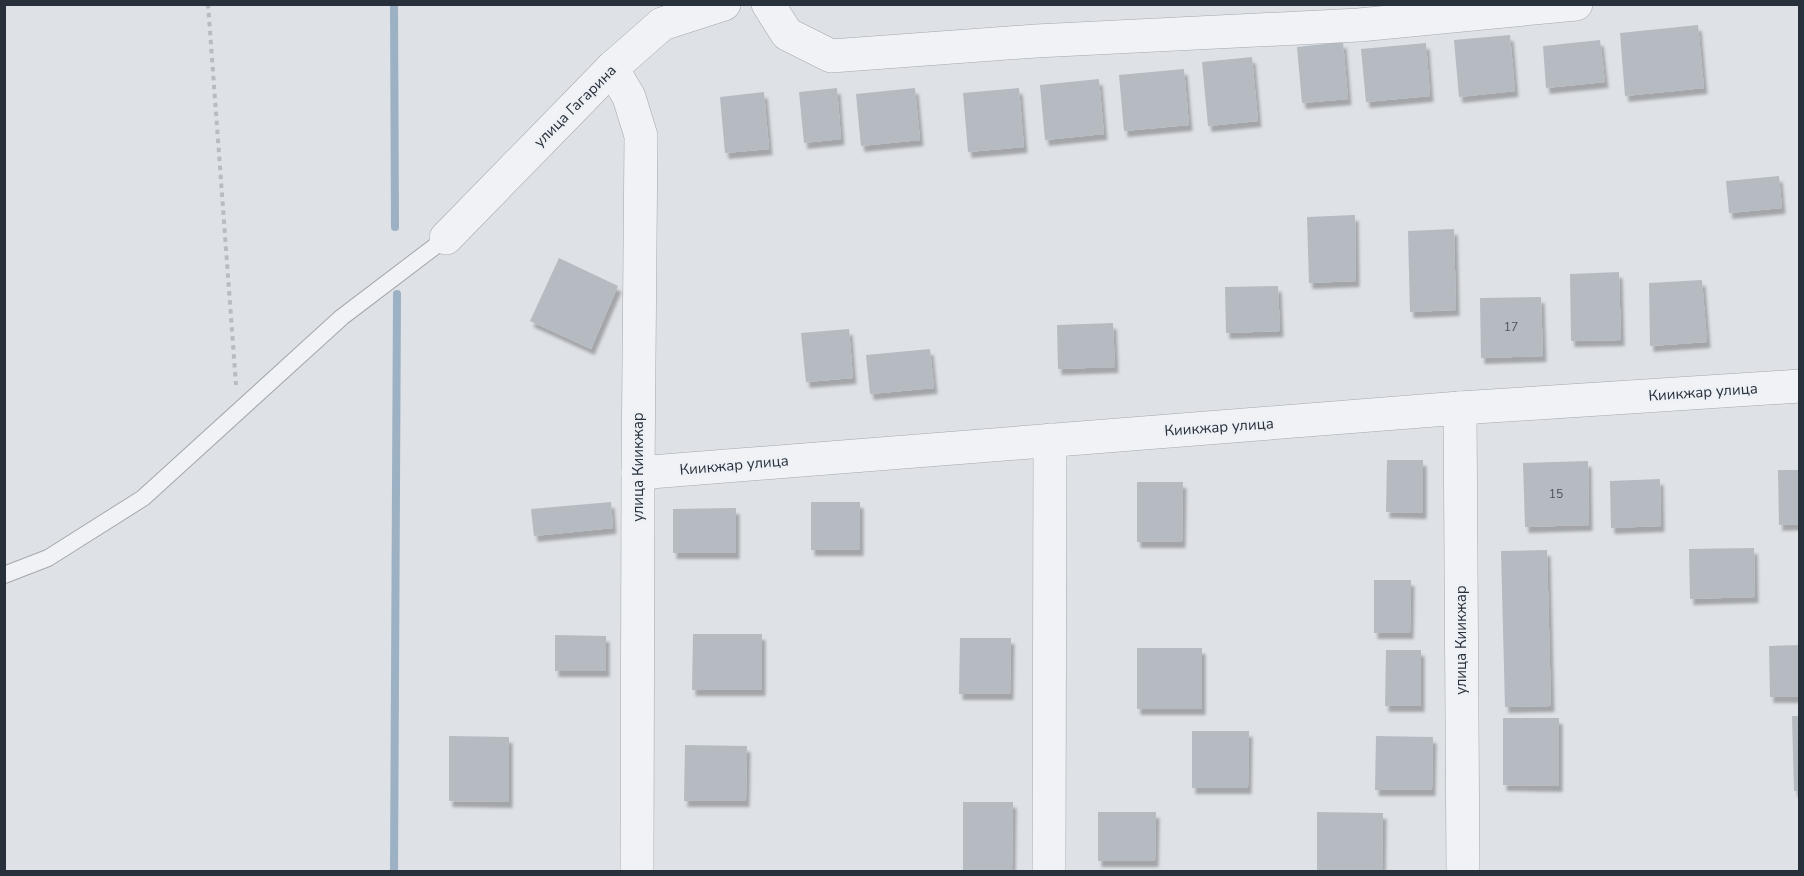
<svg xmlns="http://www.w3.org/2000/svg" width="1804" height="876" font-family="'Nunito Sans',sans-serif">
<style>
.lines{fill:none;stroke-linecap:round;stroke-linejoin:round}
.stream{stroke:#9cb1c3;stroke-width:8}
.building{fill:#b6bbc2;filter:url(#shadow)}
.lane-casing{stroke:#a4a8af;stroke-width:18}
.street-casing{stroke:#a4a8af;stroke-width:34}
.path{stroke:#b8bcc1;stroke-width:4;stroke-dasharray:4.5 4.5;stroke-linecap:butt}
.lane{stroke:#f0f2f5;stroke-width:16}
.street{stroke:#f0f2f5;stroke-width:33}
.labels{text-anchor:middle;stroke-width:4.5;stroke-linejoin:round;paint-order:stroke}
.number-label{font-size:12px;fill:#4c535d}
.street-label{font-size:15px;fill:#28303b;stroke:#edf0f4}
</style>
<defs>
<filter id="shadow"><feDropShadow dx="3.5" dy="6" stdDeviation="1.5" flood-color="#0004"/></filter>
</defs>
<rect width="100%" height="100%" fill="#dee1e6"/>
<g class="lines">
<g class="stream">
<path d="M394,4L395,227"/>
<path d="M394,872L397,294"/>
</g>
</g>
<g class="building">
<path d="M1698,25L1704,88L1625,96L1620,33Z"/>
<path d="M1510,35L1515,91L1459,97L1454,40Z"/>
<path d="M1600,40L1605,82L1546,88L1543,46Z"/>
<path d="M1343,42L1348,99L1302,103L1297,47Z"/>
<path d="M1426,43L1430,96L1366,102L1361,49Z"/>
<path d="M1252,57L1258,121L1208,126L1202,62Z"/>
<path d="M1184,69L1189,125L1124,131L1119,75Z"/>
<path d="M1099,79L1104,134L1045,140L1040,85Z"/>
<path d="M837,88L841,139L804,143L799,92Z"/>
<path d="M915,88L920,140L861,146L856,94Z"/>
<path d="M1019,88L1024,147L968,152L963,93Z"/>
<path d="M764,92L769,149L725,153L720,97Z"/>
<path d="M1779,176L1782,208L1729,213L1726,181Z"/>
<path d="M1355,215L1356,281L1309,283L1307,217Z"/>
<path d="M1454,229L1456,310L1410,312L1408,231Z"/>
<path d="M559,258L618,286L591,349L530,321Z"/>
<path d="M1619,272L1621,340L1571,341L1570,274Z"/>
<path d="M1702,280L1707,342L1650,346L1649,283Z"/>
<path d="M1278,286L1280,331L1226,333L1225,287Z"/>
<path d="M1541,297L1543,356L1481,358L1480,298Z"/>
<path d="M1113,323L1115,367L1058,369L1057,325Z"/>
<path d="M849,329L853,378L806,382L801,333Z"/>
<path d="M930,349L934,388L870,394L866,355Z"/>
<path d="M1387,460H1423V513L1386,512Z"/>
<path d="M1588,461L1589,525L1525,527L1523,463Z"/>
<path d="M1778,470H1800V524L1779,525Z"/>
<path d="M1660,479L1661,526L1611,528L1610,481Z"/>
<path d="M1137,482H1183L1182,542H1137Z"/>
<path d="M611,502L613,528L534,536L531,509Z"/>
<rect x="811" y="502" width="49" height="48"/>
<path d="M736,508V553H673V509Z"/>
<path d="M1754,548L1755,597L1690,599L1689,549Z"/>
<path d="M1547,550L1551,706L1505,707L1501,551Z"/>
<path d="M1374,580H1411L1410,633H1374Z"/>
<path d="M693,634H762V690H692Z"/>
<path d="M555,635L606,636V671H555Z"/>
<path d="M960,638H1011L1010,694H959Z"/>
<path d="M1800,645V697H1770L1769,646Z"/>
<rect x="1137" y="648" width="65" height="61"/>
<path d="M1386,650H1421V706H1385Z"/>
<path d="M1792,716H1800V791H1794Z"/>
<path d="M1503,718H1559V786L1503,785Z"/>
<path d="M1192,731H1249L1248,788H1192Z"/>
<path d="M449,736L509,737V802L449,801Z"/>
<path d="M1376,736L1433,737L1432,790H1375Z"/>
<path d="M685,745L747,746L746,801H684Z"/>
<path d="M963,802H1013L1012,872H963Z"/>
<path d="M1098,812H1156L1155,861H1098Z"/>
<path d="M1317,812L1383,813L1382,872H1317Z"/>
</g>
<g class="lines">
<g class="lane-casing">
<path id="lane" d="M4,575L48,558L143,498L342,317L446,238"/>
</g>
<g class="street-casing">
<g id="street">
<path d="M768,4L787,34L831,56L1036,41L1359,25L1576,4"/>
<path d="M612,68L629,97L641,136L638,473L637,872"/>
<path d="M446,238L612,68L662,24L724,4"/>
<path d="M1460,408L1463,872"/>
<path d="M638,473L1460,408L1800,386"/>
<path d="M1049,872L1050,440"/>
</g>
</g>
<path class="path" d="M208,4L236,385"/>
<use href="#lane" class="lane"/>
<use href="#street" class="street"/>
</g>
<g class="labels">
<g class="number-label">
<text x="1511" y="331">17</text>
<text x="1556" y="498">15</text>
</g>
<g class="street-label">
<text transform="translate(575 106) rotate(-45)" y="5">улица Гагарина</text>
<text transform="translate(1703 392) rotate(-4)" y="5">Киикжар улица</text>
<text transform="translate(1219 427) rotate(-4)" y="5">Киикжар улица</text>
<text transform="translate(734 465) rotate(-5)" y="5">Киикжар улица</text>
<text transform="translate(638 467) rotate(-90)" y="5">улица Киикжар</text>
<text transform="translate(1461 640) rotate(-90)" y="5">улица Киикжар</text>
</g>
</g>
<rect width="1804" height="876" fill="none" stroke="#28303b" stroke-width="12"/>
</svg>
